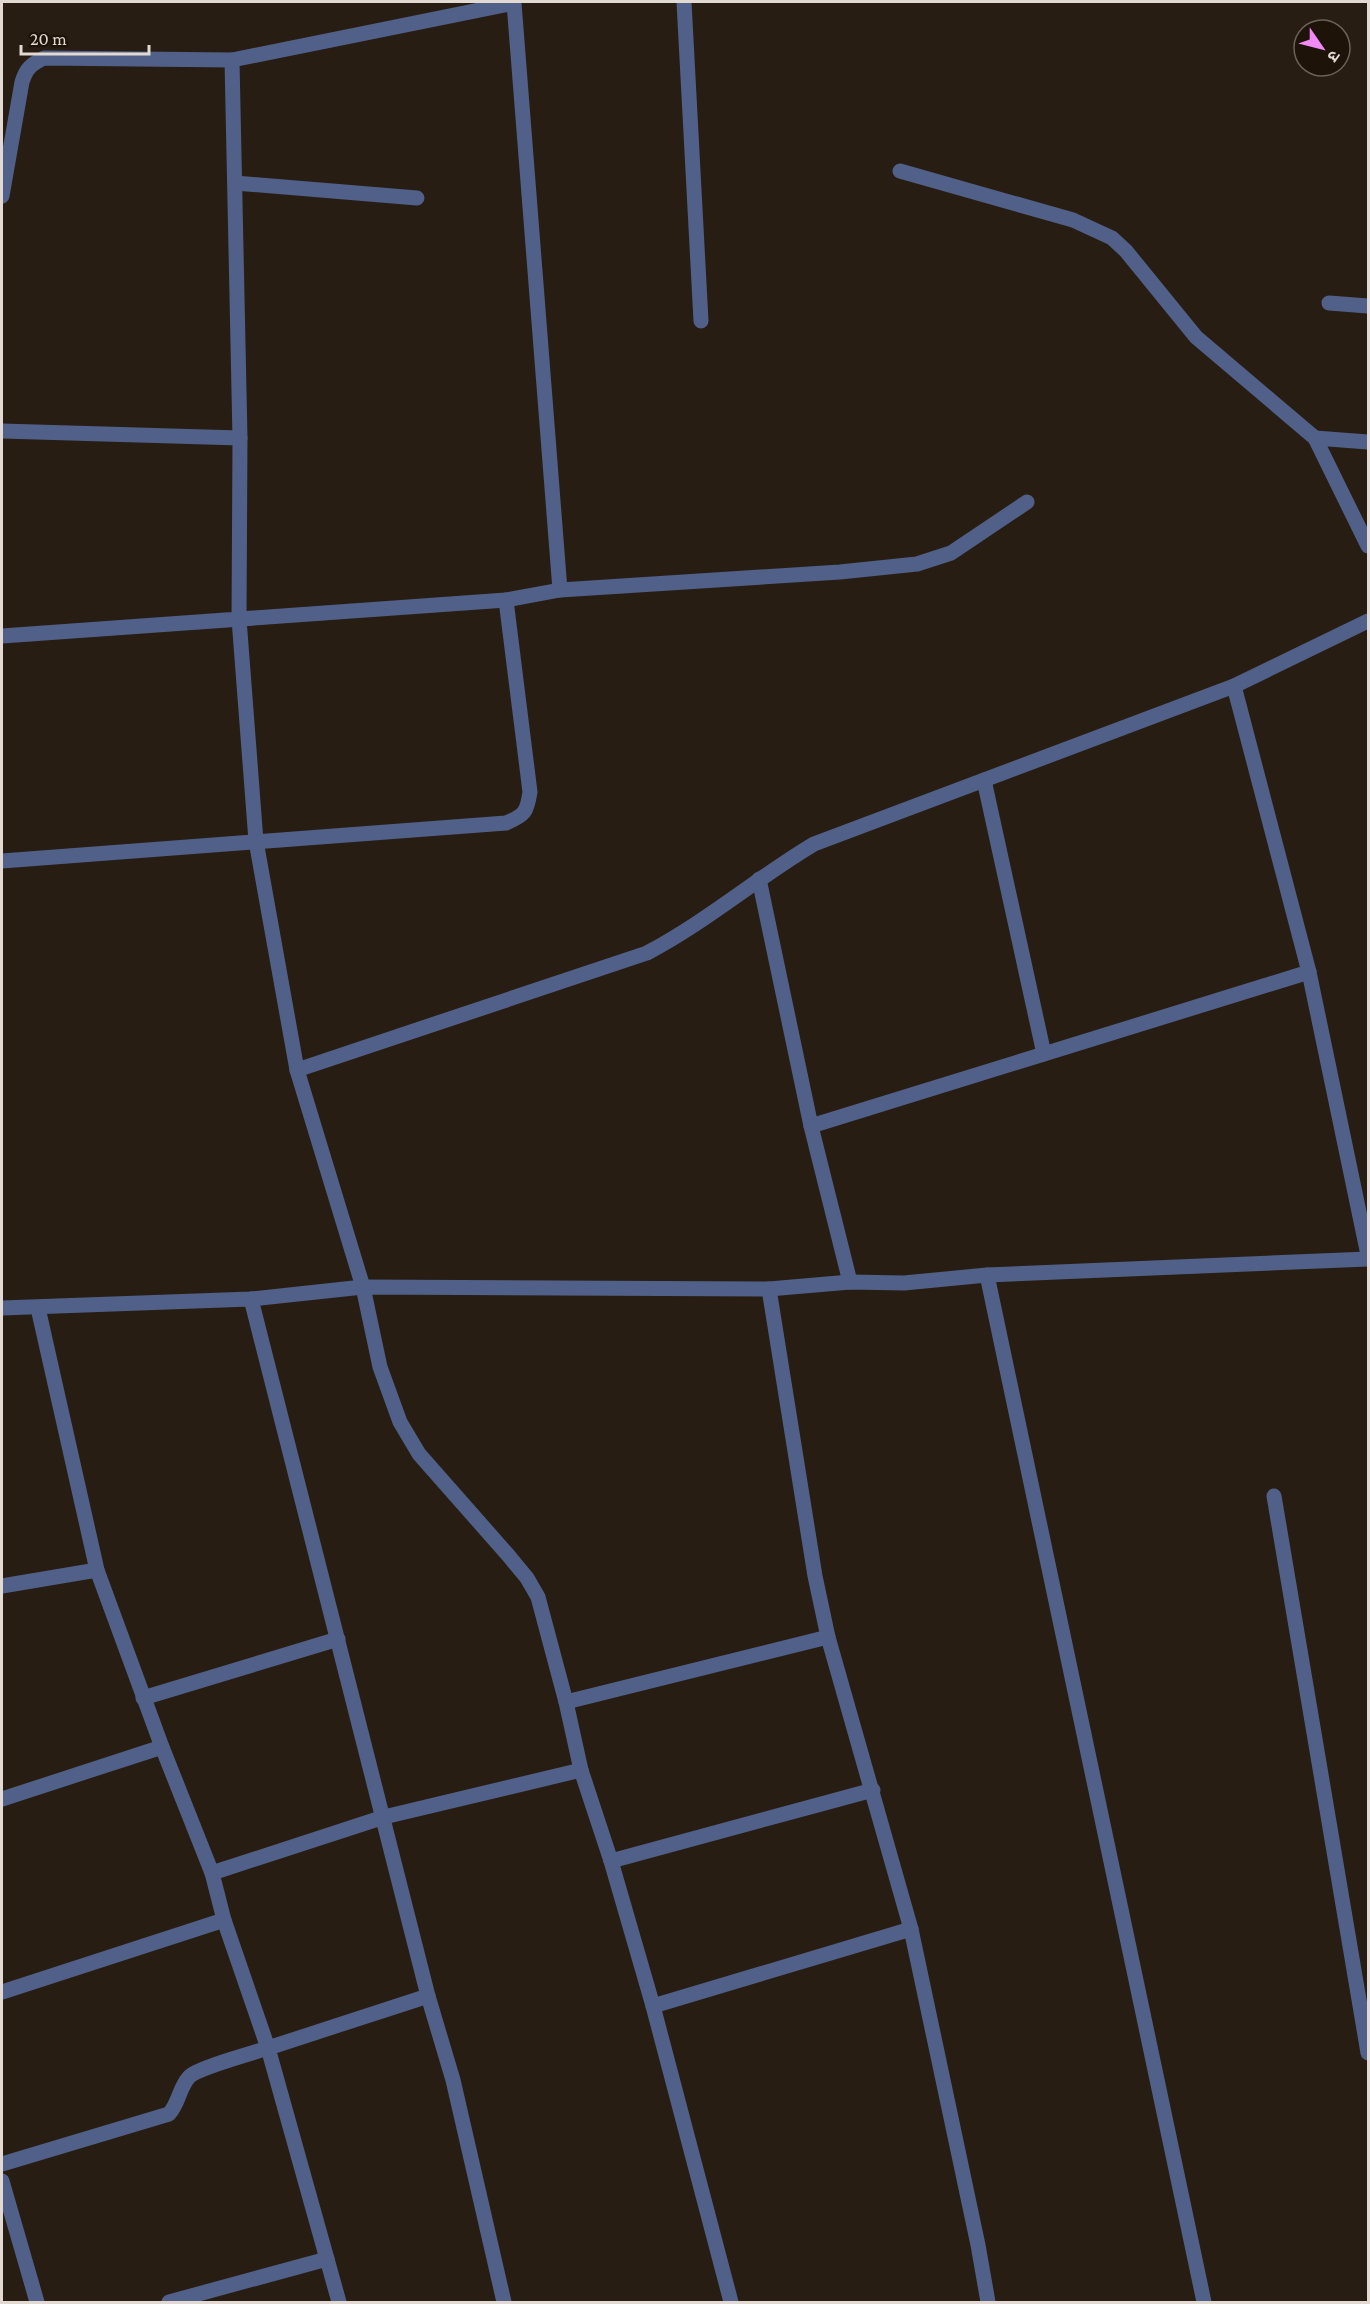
<svg xmlns="http://www.w3.org/2000/svg" width="1370" height="2304" font-family="'Crimson Pro','Noto Sans Devanagari',serif">
<style>
.lines{fill:none;stroke-linecap:round;stroke-linejoin:round}
.minor{stroke:#516088;stroke-width:15}
</style>
<rect width="100%" height="100%" fill="#271d12"/>
<g class="lines">
<g class="minor">
<path d="M684,2L701,321"/>
<path d="M900,171L1073,220L1112,238L1126,251L1196,337L1315,438"/>
<path d="M235,183L417,198"/>
<path d="M2,196L22,82C26,69 31,64 44,58L232,60"/>
<path d="M1329,303L1368,306"/>
<path d="M2,431L240,438"/>
<path d="M1368,442L1315,438L1368,546"/>
<path d="M560,590L840,572L917,564L951,553L1027,502"/>
<path d="M2,636L506,600L560,590L514,3L232,60L240,438L239,619L256,841L297,1070L363,1287L380,1367L400,1422L419,1454L508,1555L527,1578L538,1597L566,1702L581,1770L611,1861L653,2006L731,2302"/>
<path d="M1234,686L1368,621"/>
<path d="M984,780L1044,1054"/>
<path d="M2,861L506,823C525,815 527,812 530,792L506,600"/>
<path d="M759,879L811,1126L1309,972"/>
<path d="M297,1070L647,953C706,922 757,878 814,844L1234,686L1309,972L1368,1255"/>
<path d="M811,1126L850,1282"/>
<path d="M987,1275L1204,2302"/>
<path d="M769,1289L815,1576L828,1637L911,1929L978,2245L988,2302"/>
<path d="M251,1299L428,1996L453,2080L504,2302"/>
<path d="M2,1308L251,1299L363,1287L769,1289L850,1282L904,1283L987,1275L1368,1259"/>
<path d="M38,1308L97,1570L162,1747L212,1873"/>
<path d="M1274,1496L1368,2053"/>
<path d="M2,1586L97,1570"/>
<path d="M143,1698L338,1639"/>
<path d="M566,1702L828,1637"/>
<path d="M2,1799L162,1747"/>
<path d="M611,1861L873,1790"/>
<path d="M2,1992L224,1920"/>
<path d="M653,2006L911,1929"/>
<path d="M2,2164L169,2114C179,2103 179,2088 189,2077C197,2068 253,2053 268,2048L224,1920L212,1873L384,1817L581,1770"/>
<path d="M2,2181L37,2302"/>
<path d="M327,2259L339,2302"/>
<path d="M169,2302L327,2259L268,2048L428,1996"/>
</g>
</g>
<rect width="1370" height="2304" fill="none" stroke="#e1d9d2" stroke-width="6"/>
<g transform="translate(1322 48) rotate(125)"><circle r="28" fill="#1d1309" stroke="#6b6259" stroke-width="1.5"/>
<path d="M0-4.5L10 22L0 15L-10 22Z" fill="#f18af4"/>
<text y="-9" font-size="16" font-weight="bold" text-anchor="middle" fill="#e1d9d2">उ</text>
</g>
<path d="M21 45v9h128v-9" fill="none" stroke="#e1d9d2" stroke-width="3"/>
<text x="30" y="45" font-size="18" fill="#e1d9d2" stroke="#1d1309" stroke-width="4.5" paint-order="stroke">20 m</text>
</svg>
